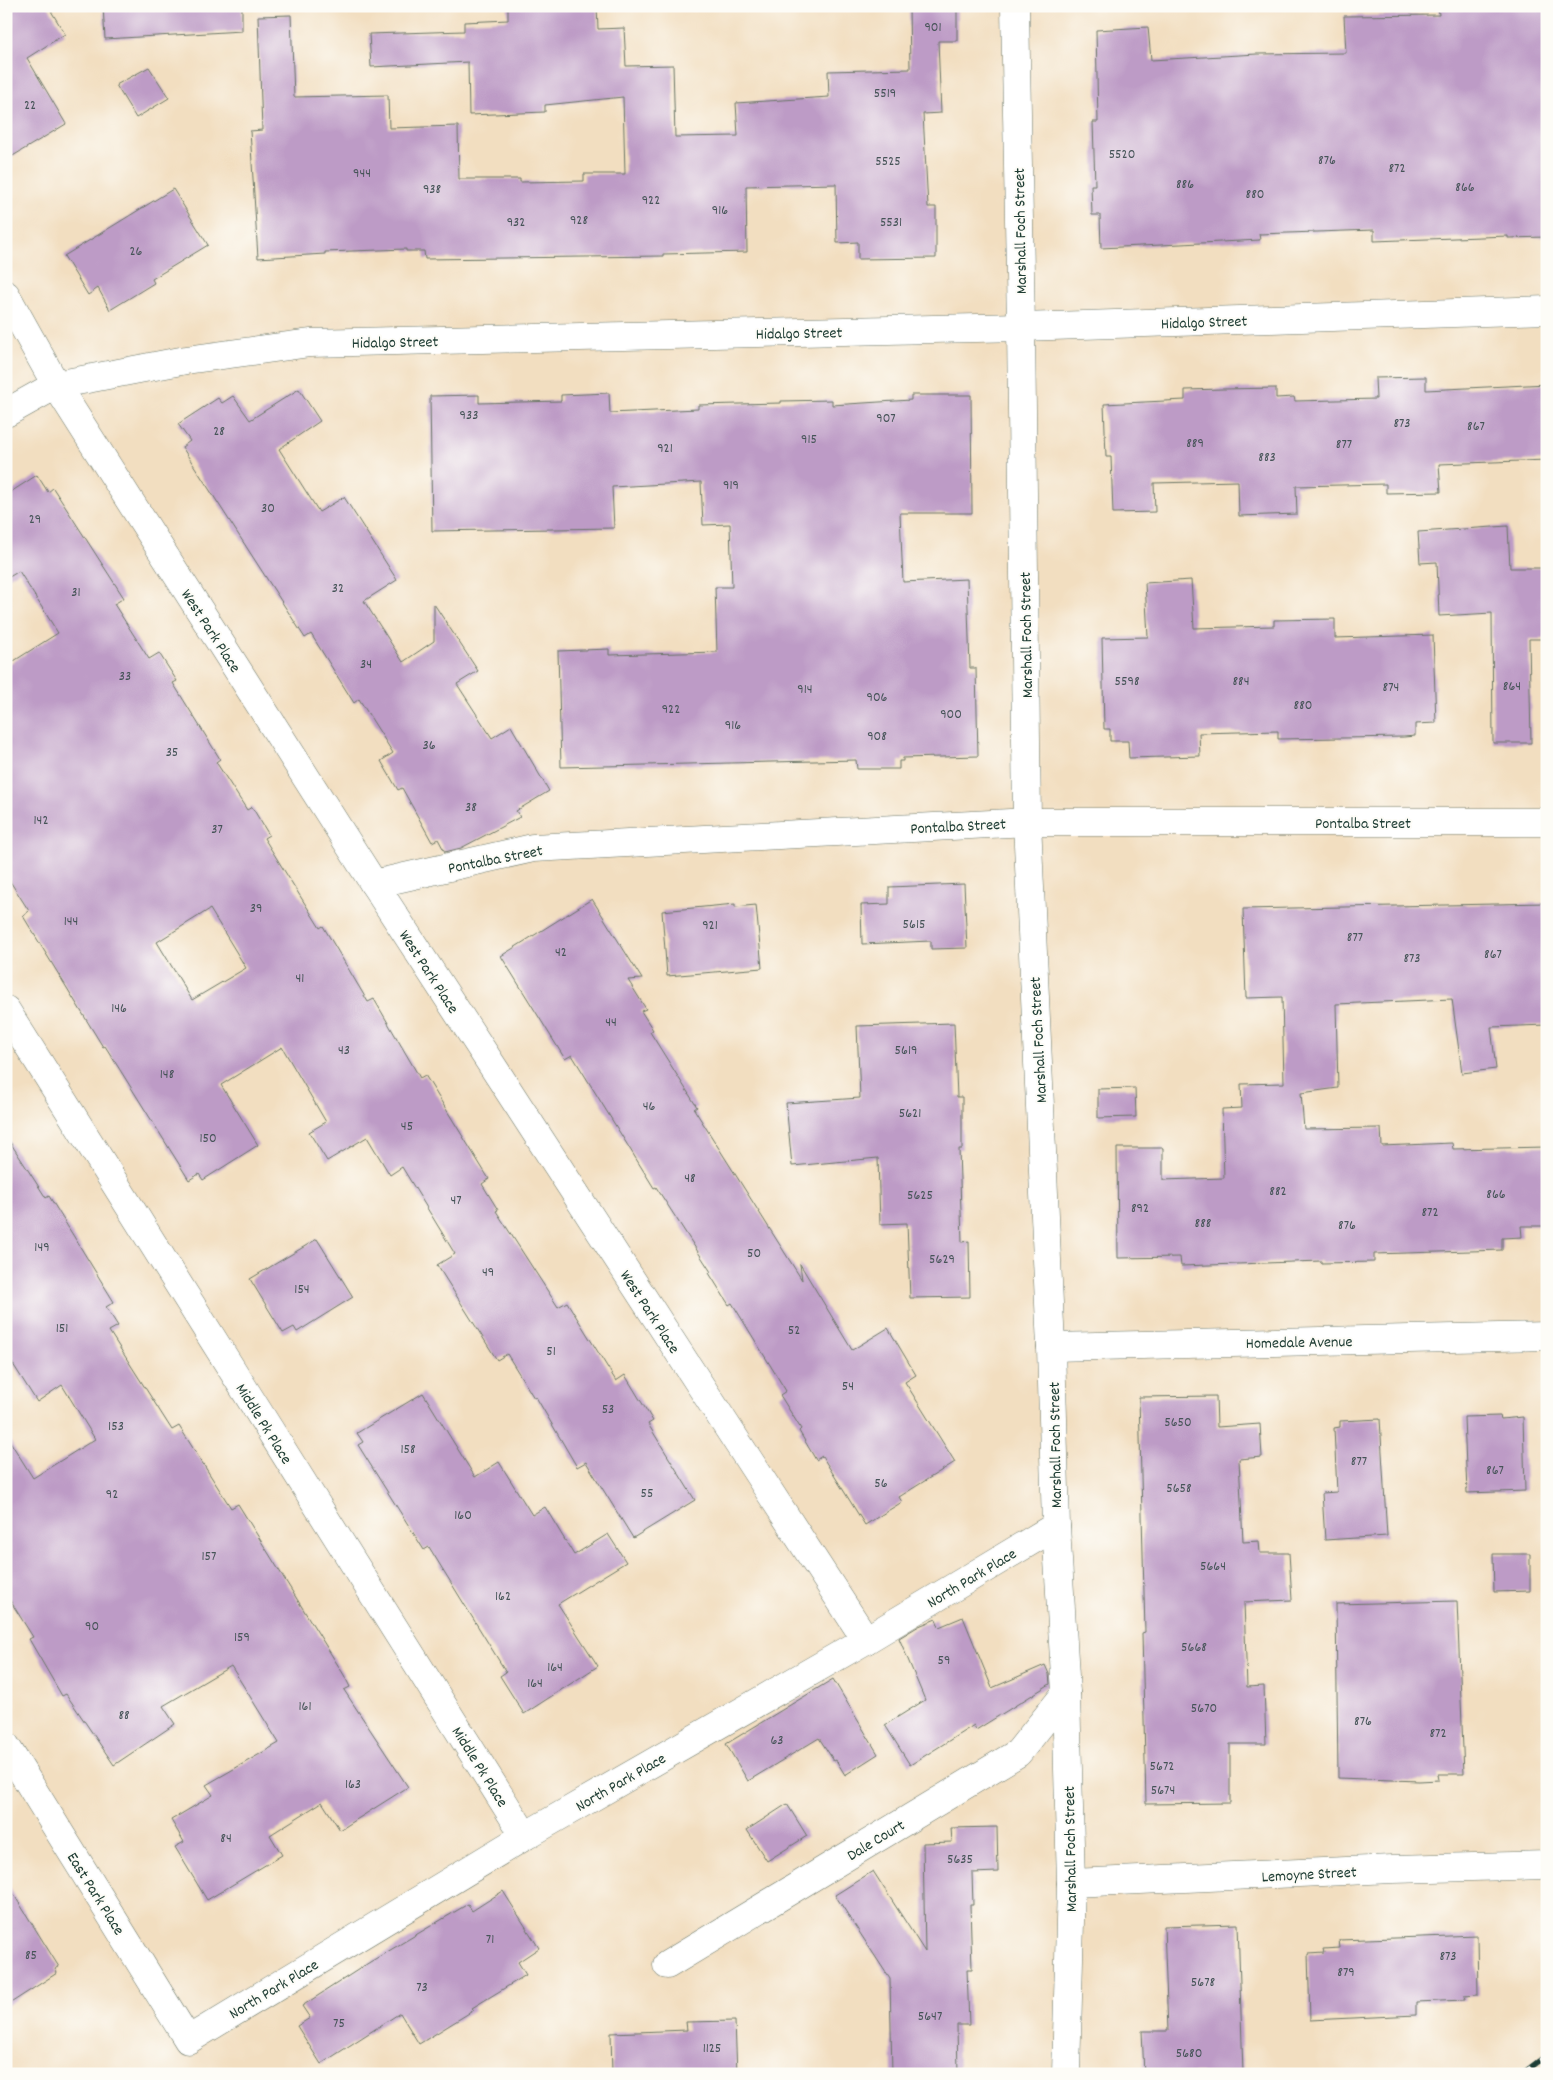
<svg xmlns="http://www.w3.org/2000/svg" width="1553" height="2080" font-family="Dekko,sans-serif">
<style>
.building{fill:#bd9bc6;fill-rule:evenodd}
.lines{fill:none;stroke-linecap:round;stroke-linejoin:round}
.minor-casing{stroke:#697565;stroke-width:29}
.minor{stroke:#fff;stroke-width:28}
.rail-casing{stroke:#1f3d34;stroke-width:5.5}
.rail{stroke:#fdfcf7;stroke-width:4;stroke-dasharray:11;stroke-linecap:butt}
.labels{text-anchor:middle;stroke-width:4;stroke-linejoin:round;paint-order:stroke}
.number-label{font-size:14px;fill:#465458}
.street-label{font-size:16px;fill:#1f3d34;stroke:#fdfcf7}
</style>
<rect width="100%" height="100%" fill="#fdfcf7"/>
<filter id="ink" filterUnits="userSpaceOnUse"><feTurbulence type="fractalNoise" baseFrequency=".02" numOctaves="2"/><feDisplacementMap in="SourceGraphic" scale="10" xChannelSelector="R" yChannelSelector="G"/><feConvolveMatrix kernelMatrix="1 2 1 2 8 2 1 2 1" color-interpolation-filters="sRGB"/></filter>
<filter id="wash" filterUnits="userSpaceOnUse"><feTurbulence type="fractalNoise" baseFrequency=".0096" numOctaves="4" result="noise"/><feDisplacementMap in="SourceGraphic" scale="20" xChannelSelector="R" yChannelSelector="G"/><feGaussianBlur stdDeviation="1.12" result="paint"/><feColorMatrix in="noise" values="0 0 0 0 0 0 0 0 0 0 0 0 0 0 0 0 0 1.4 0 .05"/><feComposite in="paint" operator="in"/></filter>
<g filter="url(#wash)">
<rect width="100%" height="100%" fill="#f2dec0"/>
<g id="blocks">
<g class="building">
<path d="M6,6H48L65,34L27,58L66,124L6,160Z"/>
<path d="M103,6H242V31L105,39Z"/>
<path d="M508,6H597L598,29L624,28L626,66L673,65L675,137L738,136L736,103L829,97L828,71L910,69L909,6H957V41H938L941,113L923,114L928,207H936V258L858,259V242L837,243L836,184L746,186L747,252L663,254V256L425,259L424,251H406V249L325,252V254L258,258L250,131L262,130L258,16L291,15L294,97L388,95L389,128L458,126L459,179H520V182L584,181V174H625L623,97L545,105V112L469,115L468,62L371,67L369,34L464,31V22L508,20Z"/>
<path d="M1438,6H1547V237L1508,238V236L1374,241V230L1259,234L1260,240L1101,248L1100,215H1092L1091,185H1095L1093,122H1098L1096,30L1148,27L1151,60L1257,54L1346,53L1344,16L1439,15Z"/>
<path d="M149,67L169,98L136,118L116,85Z"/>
<path d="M173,189L208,245L152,279L154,283L110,310L98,288L88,295L64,256Z"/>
<path d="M1426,377V390L1547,384V460L1439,464L1441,492L1386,493V484L1296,486L1297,514L1239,516L1238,481L1154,483L1155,512L1113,513L1111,457H1106L1104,404L1185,400V390L1223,389L1276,388V398L1294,397L1295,401L1376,399L1375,378Z"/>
<path d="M299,389L320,421L279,449L319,512L344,497L397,580L364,601L403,662L434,641V604L478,671L457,684L492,738L511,726L549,791L516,811L520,817L461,848L445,852L438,839L432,842L402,788L398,790L381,761L393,753L359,699L354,703L311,634L305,638L182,447L190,441L178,424L218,398L222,403L233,396L250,420Z"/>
<path d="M609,393L610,413L698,409V405L781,403V401L832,400V405L911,400V395H971L972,513H900L903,582L967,579L970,668H976L978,756L903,758V761H899V769H857L856,760L561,767L558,651L609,649V655L717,652L715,587H732L730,524L703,525L701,482L612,487L614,528L432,531L430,396L479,395V403L561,401V395Z"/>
<path d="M37,475L48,492L53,488L124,598L114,604L149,659L159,653L177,681L173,683L220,759L216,762L247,810L252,807L269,835L264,838L320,928L323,926L368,1002L374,999L420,1078L425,1075L489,1179L482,1184L498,1210L496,1211L558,1307L567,1302L616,1381L625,1375L653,1421L648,1424L695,1500L633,1538L586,1462L577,1467L536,1397L534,1398L507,1354L497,1360L437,1265L455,1254L402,1167L390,1175L367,1137L327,1161L309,1132L326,1122L282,1047L221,1085L258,1145L203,1180L199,1174L189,1180L105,1046L103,1047L23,916L29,911L6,875V666L58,633L19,571L6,579V495ZM210,909L246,968L192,1000L157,942Z"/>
<path d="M1508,526L1510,568H1544L1545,639H1529L1531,743H1493L1492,613L1439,616L1437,562L1420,563L1418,532Z"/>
<path d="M1191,580L1194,628L1274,626V620L1335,619V638L1433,635L1436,723L1415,724V736L1404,737L1278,739V731L1199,733L1200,756L1129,758L1128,741H1110V729H1104L1102,638L1148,637L1145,583Z"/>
<path d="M964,884L967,948L931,949V941L862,944L861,905L889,904V887Z"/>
<path d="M592,899L642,979L628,980L646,1009L641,1011L653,1030L650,1032L697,1107L694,1109L802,1280L800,1264L852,1350L888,1328L916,1375L905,1382L955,1462L899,1497L902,1502L865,1525L822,1456L816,1460L799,1431L801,1429L780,1395L786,1391L732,1303L729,1305L709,1273L711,1272L656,1187L654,1188L572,1055L565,1059L501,956Z"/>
<path d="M1547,903V1025L1491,1027L1496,1069L1462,1073L1452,999L1336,1004L1338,1088L1301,1093L1304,1129L1381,1128L1382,1146L1452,1143L1453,1149L1547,1147V1226H1521L1522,1237L1502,1238V1250L1374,1254V1262L1321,1263V1261L1181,1266L1180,1257L1118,1258L1117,1148H1163V1180L1224,1178L1222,1109L1242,1108L1241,1084L1284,1083L1282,997L1246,998L1243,909Z"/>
<path d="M735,904V907L756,905L762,968L667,976L662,911Z"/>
<path d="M954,1023L957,1097H962V1149H959L962,1242L969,1241L970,1297L910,1298L907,1223L880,1224L878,1158L792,1166L786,1103L860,1098L857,1026Z"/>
<path d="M1135,1088L1136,1117L1098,1118V1089Z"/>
<path d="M6,1136L46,1198L49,1196L114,1302L106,1307L118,1326L109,1331L172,1430L179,1426L231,1508L238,1504L344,1675L350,1687L344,1690L408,1787L340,1830L322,1802L270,1835L282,1855L207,1900L175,1847L184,1842L171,1820L213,1795L206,1785L279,1743L231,1666L163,1706L175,1724L114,1765L66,1694L62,1696L29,1639L33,1637L6,1594V1435L33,1478L95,1439L62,1385L37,1402L6,1353Z"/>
<path d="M317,1239L353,1297L297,1332L294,1327L283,1333L250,1279Z"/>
<path d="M423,1393L475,1477L499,1462L532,1515L545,1507L574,1555L608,1534L626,1562L558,1604L598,1666L524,1714L500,1676L506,1672L429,1547L424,1550L358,1445L363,1442L357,1433Z"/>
<path d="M1216,1396L1217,1427L1260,1424L1262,1457L1239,1459L1243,1542L1259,1541L1260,1553H1289L1292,1600L1244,1602L1247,1687L1264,1686L1266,1744H1230V1803L1146,1804L1142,1633L1145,1632L1139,1397Z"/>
<path d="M1500,1416L1501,1419L1523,1417L1525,1491L1467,1493L1464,1417Z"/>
<path d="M1380,1419L1387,1536L1325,1540L1322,1493L1337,1492L1334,1428L1340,1427V1421Z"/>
<path d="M1493,1554H1530V1591L1494,1592Z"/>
<path d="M1457,1601L1464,1774H1438L1439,1780L1419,1781L1338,1778L1336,1604Z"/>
<path d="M963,1617L992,1688L1045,1665L1049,1674L1050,1684L976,1730L974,1725L910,1765L885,1725L925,1700L899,1638L919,1626L936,1619L939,1627Z"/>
<path d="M833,1679L878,1754L845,1775L836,1760L834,1761L819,1738L748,1781L726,1744Z"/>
<path d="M787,1804L807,1836L767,1861L747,1830Z"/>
<path d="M997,1827L998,1872L972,1873L973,1905H970L972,1969H967L969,2025H957L958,2074H892L890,1979L835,1895L873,1871L925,1952L923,1843L952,1842L951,1828Z"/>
<path d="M6,1882L59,1967L55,1969L57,1973L6,2006Z"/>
<path d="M503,1891L539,1948L518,1962L526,1975L472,2008L474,2010L419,2044L400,2013L321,2064L297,2026L310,2018L302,2006L370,1962L468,1904L472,1911Z"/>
<path d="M1238,1924L1243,2073L1144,2074L1142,2031H1168L1164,1926Z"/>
<path d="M1477,1935L1478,1995L1464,1996L1465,2000L1416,2002V2015L1310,2020L1308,1954L1324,1953L1323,1949L1340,1948L1339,1940Z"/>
<path d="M735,2021L737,2074H612L611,2033L687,2030L686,2022Z"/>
</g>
</g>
</g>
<g filter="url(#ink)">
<use href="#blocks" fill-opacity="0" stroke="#697565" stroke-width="1"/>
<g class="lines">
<g class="minor-casing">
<g id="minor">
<path d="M1015,6L1021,327L1027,822L1051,1347L1056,1526L1066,1693L1071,1883L1066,2074"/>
<path d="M6,295L56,385L374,884L866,1640"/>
<path d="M6,413L56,385L186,360L310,343L1021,327L1547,310"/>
<path d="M374,884L533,848L1027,822H1547"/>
<path d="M6,1010L525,1836"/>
<path d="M1051,1347L1547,1336"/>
<path d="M6,1746L188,2040L525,1836L866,1640L1056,1526"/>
<path d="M1071,1883L1393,1869L1547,1865"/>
<path d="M667,1965L1018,1753L1066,1693"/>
</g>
</g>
<use href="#minor" class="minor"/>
<g class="rail-casing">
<path id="rail" d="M1522,2074L1547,2055"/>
</g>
<use href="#rail" class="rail"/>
</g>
</g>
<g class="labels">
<g class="number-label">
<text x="933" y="31">901</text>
<text x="885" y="97">5519</text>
<text x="30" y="109">22</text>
<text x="1122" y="158">5520</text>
<text x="1327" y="164">876</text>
<text x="888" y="165">5525</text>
<text x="1397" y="172">872</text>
<text x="362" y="177">944</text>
<text x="1185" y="188">886</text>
<text x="1465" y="191">866</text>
<text x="432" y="193">938</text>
<text x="1255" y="198">880</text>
<text x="651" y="204">922</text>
<text x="720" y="214">916</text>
<text x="579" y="224">928</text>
<text x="516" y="226">932</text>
<text x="891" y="226">5531</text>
<text x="136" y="255">26</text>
<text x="469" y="419">933</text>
<text x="886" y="422">907</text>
<text x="1402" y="427">873</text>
<text x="1476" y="430">867</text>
<text x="219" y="435">28</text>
<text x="809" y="443">915</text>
<text x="1195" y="447">889</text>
<text x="1344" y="448">877</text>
<text x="665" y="452">921</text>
<text x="1267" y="461">883</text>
<text x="731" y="489">919</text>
<text x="268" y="512">30</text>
<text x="35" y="523">29</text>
<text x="338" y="592">32</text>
<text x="76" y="596">31</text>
<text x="366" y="668">34</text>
<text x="125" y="680">33</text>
<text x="1127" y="685">5598</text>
<text x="1241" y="685">884</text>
<text x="1512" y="690">864</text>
<text x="1391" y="691">874</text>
<text x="805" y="693">914</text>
<text x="877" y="701">906</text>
<text x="1303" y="709">880</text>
<text x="671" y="713">922</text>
<text x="951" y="718">900</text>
<text x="733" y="729">916</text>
<text x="877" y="740">908</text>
<text x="429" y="749">36</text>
<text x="172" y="756">35</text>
<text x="471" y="811">38</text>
<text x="41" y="824">142</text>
<text x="217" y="833">37</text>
<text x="256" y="912">39</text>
<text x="71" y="925">144</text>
<text x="914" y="928">5615</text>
<text x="710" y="929">921</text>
<text x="1355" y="941">877</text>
<text x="561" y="956">42</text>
<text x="1493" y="958">867</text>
<text x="1412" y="962">873</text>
<text x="300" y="982">41</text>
<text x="119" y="1012">146</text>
<text x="611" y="1026">44</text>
<text x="344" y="1054">43</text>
<text x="906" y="1054">5619</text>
<text x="167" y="1078">148</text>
<text x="649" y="1110">46</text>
<text x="910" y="1117">5621</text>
<text x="407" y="1130">45</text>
<text x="208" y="1142">150</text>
<text x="690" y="1182">48</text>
<text x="1278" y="1195">882</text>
<text x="1496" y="1198">866</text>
<text x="920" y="1199">5625</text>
<text x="456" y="1204">47</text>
<text x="1140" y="1212">892</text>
<text x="1430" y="1216">872</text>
<text x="1203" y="1227">888</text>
<text x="1347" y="1229">876</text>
<text x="42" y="1251">149</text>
<text x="754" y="1257">50</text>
<text x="942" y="1263">5629</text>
<text x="488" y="1276">49</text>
<text x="302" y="1293">154</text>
<text x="62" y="1332">151</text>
<text x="794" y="1334">52</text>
<text x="551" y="1355">51</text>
<text x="848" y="1390">54</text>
<text x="608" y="1413">53</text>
<text x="1178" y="1426">5650</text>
<text x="116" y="1430">153</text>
<text x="408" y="1453">158</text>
<text x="1359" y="1465">877</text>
<text x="1495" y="1474">867</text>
<text x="881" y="1487">56</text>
<text x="1179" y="1492">5658</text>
<text x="647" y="1497">55</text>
<text x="112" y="1498">92</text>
<text x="463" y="1519">160</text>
<text x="209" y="1560">157</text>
<text x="1213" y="1570">5664</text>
<text x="503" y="1600">162</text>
<text x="92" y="1630">90</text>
<text x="242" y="1641">159</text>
<text x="1194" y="1651">5668</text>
<text x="944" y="1664">59</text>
<text x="555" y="1671">164</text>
<text x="535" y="1687">164</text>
<text x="305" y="1710">161</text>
<text x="1204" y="1712">5670</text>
<text x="124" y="1719">88</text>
<text x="1363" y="1725">876</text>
<text x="1438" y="1737">872</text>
<text x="777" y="1744">63</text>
<text x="1162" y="1770">5672</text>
<text x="353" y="1788">163</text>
<text x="1163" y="1794">5674</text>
<text x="226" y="1842">84</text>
<text x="960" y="1863">5635</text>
<text x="490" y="1943">71</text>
<text x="31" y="1959">85</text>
<text x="1448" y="1960">873</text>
<text x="1346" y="1976">879</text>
<text x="1203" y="1986">5678</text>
<text x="422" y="1991">73</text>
<text x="930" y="2020">5647</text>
<text x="339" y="2027">75</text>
<text x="712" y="2052">1125</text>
<text x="1189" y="2057">5680</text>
</g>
<g class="street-label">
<text transform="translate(1019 231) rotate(-91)" y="6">Marshall Foch Street</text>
<text transform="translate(1204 321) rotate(-2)" y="6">Hidalgo Street</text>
<text transform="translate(799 332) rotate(-1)" y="6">Hidalgo Street</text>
<text transform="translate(395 341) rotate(-1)" y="6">Hidalgo Street</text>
<text transform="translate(212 630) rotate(57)" y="6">West Park Place</text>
<text transform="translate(1025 635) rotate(-91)" y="6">Marshall Foch Street</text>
<text x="1363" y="828">Pontalba Street</text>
<text transform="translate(958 825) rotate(-3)" y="6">Pontalba Street</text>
<text transform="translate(495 858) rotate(-11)" y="6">Pontalba Street</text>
<text transform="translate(430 971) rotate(57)" y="6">West Park Place</text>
<text transform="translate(1037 1040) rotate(-93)" y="6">Marshall Foch Street</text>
<text transform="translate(651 1311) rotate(57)" y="6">West Park Place</text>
<text transform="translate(1299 1341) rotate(-1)" y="6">Homedale Avenue</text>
<text transform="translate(265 1423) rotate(58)" y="6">Middle Pk Place</text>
<text transform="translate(1054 1445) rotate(-91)" y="6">Marshall Foch Street</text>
<text transform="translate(971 1577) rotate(-31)" y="6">North Park Place</text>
<text transform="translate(481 1766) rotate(58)" y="6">Middle Pk Place</text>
<text transform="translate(620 1781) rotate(-30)" y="6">North Park Place</text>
<text transform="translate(875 1839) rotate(-31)" y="6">Dale Court</text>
<text transform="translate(1069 1849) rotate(-91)" y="6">Marshall Foch Street</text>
<text transform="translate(1309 1873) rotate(-3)" y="6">Lemoyne Street</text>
<text transform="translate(97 1893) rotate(58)" y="6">East Park Place</text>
<text transform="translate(273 1988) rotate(-31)" y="6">North Park Place</text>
</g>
</g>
<rect width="1553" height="2080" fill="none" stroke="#fdfcf7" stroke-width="25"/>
</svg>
